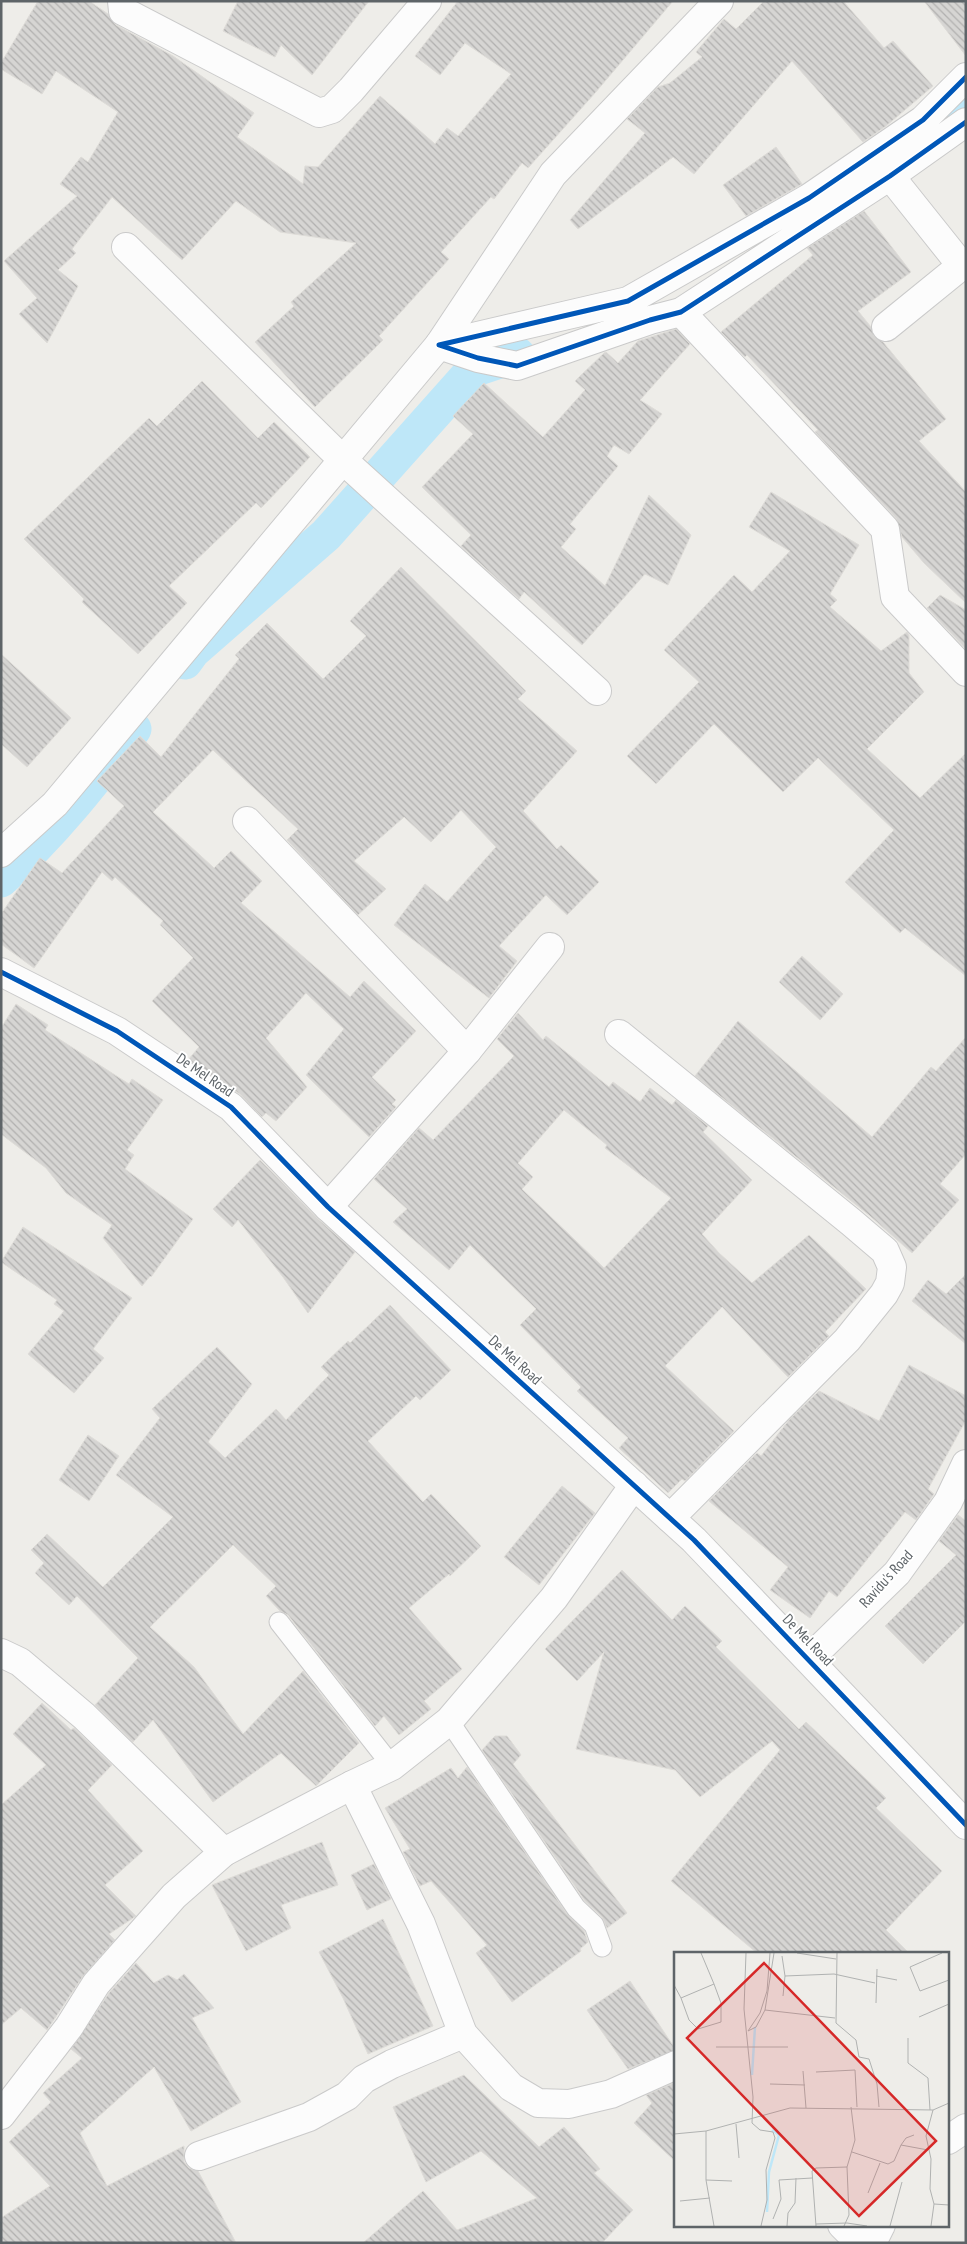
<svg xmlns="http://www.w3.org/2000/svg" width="967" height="2244" font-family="'PT Sans Narrow',sans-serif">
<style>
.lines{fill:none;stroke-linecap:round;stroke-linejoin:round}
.canal{stroke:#bee7f8;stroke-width:35}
.building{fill:url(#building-back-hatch);stroke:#dedcd8;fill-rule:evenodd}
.lane-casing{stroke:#cacaca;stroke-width:21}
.street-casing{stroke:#cacaca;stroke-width:30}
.lane{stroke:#fcfcfc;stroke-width:19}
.street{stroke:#fcfcfc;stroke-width:28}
.cycleway-casing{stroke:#fff;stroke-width:8}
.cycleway{stroke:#0057b8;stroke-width:5}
.labels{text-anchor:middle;stroke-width:4;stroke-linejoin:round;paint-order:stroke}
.street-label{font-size:15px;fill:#5e6468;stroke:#fff}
.inset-river{fill:none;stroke:#bee7f8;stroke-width:2.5}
.inset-road{fill:none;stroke:#b0b2b1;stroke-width:1}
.view{fill:#d62828;fill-opacity:0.15;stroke:#d62828;stroke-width:2.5}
.inset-edge{fill:none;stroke:#5e6468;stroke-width:2.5}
</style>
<defs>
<pattern id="building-back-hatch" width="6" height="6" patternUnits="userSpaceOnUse" patternTransform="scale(1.25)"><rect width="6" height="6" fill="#d6d5d3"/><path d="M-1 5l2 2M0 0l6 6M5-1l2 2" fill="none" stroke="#b1b0af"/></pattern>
</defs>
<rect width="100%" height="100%" fill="#eeede9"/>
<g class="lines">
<g class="canal">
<path d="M900,155L966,103"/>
<path d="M185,662L193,651L326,535L473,370L518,355"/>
<path d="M1,880C52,835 93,782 134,729"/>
</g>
</g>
<g class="building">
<path d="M38,1H89L108,14L116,25L173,56L254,113L237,137L303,184L305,166L318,167L380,96L435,144L447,128L458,136L511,74L465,43L440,75L415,56L458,1H673L595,93L528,168L522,163L494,199L491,197L441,252L449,259L379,336L383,340L315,407L255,342L294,306L291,302L356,243L280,232L236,201L182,260L112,197L72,249L76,253L58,270L78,286L47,343L19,314L37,298L4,261L77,196L60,184L81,157L88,162L118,112L56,71L42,94L1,69V63Z"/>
<path d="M238,1H369L312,75L281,45L275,57L223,31Z"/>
<path d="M764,1H843L884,48L893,41L933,86L886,126L863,142L792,61L694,174L673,157L578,229L570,220L645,133L627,119L658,87L670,83L702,57L696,52L724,19L736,29Z"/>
<path d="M924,1H966V56Z"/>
<path d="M776,147L802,184L746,216L723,185Z"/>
<path d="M864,211L911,272L858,311L871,327L874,336L883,342L946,419L919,441L966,492V603L924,563L902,537L896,518L815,432L818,430L747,355L745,357L721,332L813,255L807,248Z"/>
<path d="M676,329L690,344L640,400L662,414L629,454L614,445L607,456L618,466L570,524L576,529L561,547L605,586L649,495L691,535L668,585L645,574L582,645L524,592L519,599L461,546L471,535L422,487L473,434L453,416L484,383L543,437L585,390L575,381L604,353L606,352L618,363L638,341Z"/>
<path d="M202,381L258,438L274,422L310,457L261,508L256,503L169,586L187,603L138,654L82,602L84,599L24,539L149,418L157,426Z"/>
<path d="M771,492L859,545L830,594L837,600L830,607L881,651L907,632L909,635V673L924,692L867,749L920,798L966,753V976L905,928L900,933L845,882L894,830L818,758L783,792L714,724L656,784L627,756L699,682L664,650L734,575L752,592L790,551L749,527Z"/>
<path d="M401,567L526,691L518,699L577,751L523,811L557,849L561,845L599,882L567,915L546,895L499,946L517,961L489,998L394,925L425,884L447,902L496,847L461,810L431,842L404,817L354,861L386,889L358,915L287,840L298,829L213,750L153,812L214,868L231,851L262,881L241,903L350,997L364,981L416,1031L372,1077L396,1100L392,1104L396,1107L369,1137L306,1075L344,1029L306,993L266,1038L307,1087L276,1121L266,1113L262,1117L240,1094L188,1060L199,1047L152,1001L193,958L160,925L163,921L115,877L112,881L102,872L34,968L1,944V914L40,858L62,873L124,806L97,781L140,736L161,757L239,659L235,655L267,623L323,679L366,636L350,621Z"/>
<path d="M940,595L966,610V649L927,608Z"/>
<path d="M1,654L71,718L27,767L1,744Z"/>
<path d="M802,956L843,994L820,1020L779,982Z"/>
<path d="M16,1004L48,1025L45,1030L129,1084L132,1079L163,1100L127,1150L134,1155L125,1169L193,1219L151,1277L150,1276L142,1286L103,1238L112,1225L66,1193L46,1168L1,1134V1028Z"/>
<path d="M518,1013L543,1040L546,1036L609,1087L613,1082L640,1102L650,1088L672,1105L676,1100L708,1126L703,1132L752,1180L702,1234L719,1253L752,1283L809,1235L866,1289L825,1332L829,1336L788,1377L722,1307L665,1366L734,1431L685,1481L682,1479L668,1493L619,1448L628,1438L577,1391L581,1387L520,1325L536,1309L470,1245L449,1270L393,1222L407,1209L374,1179L419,1128L433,1140L514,1056L497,1039ZM564,1110L607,1145L605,1148L671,1198L604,1268L522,1189L533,1177L518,1163Z"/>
<path d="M738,1021L872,1137L931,1067L936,1071L966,1037V1154L940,1184L959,1200L912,1253L870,1216L695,1076Z"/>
<path d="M260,1160L317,1218L355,1252L308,1313L283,1277L238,1220L232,1227L213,1209Z"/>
<path d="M23,1227L132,1298L93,1349L104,1358L74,1393L28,1354L64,1311L54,1304L57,1300L1,1262Z"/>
<path d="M966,1274V1344L912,1301L928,1280L946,1294Z"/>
<path d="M390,1305L451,1370L420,1400L416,1396L368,1441L423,1502L431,1494L481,1546L450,1576L449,1574L409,1608L462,1669L424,1701L431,1709L399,1735L384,1716L375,1726L288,1615L280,1611L266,1596L276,1586L233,1545L150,1627L194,1667L243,1734L303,1671L359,1743L316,1786L281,1753L213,1802L153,1720L133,1742L95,1705L138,1658L77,1596L69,1605L35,1573L44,1563L31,1550L47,1534L103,1587L173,1517L116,1475L160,1418L152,1409L217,1347L252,1384L208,1442L225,1458L276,1409L286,1420L329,1375L321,1367L348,1341L350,1343Z"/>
<path d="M909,1365L966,1396V1420L928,1489L934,1494L916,1520L905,1512L837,1597L829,1591L810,1618L770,1590L788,1567L709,1501L757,1453L761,1456L789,1420L819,1391L879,1421Z"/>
<path d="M88,1435L119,1456L89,1501L59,1480Z"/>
<path d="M562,1486L595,1513L539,1585L504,1557Z"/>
<path d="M958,1515L966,1521V1621L923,1664L885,1626L956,1555L939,1541Z"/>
<path d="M622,1570L672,1620L685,1606L722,1641L716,1647L799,1729L806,1722L886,1798L876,1808L942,1871L886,1930L909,1953H757L671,1881L780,1750L772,1741L700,1797L675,1770L576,1749L604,1652L577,1681L545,1649Z"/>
<path d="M42,1703L71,1730L74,1728L112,1765L88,1790L143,1851L105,1885L136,1916L109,1934L115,1940L83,1976L47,2030L21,2008L1,2025V1805L46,1765L13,1734Z"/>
<path d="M495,1736H507L521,1755L513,1764L627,1913L607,1928L602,1917L585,1901L482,1750Z"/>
<path d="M467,1767L567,1914L584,1931L588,1942L580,1949L581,1951L512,2002L476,1953L487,1945L431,1881L420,1886L403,1852L410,1849L385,1808L451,1768L458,1778Z"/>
<path d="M322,1842L338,1885L281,1905L291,1928L246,1951L212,1885Z"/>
<path d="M374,1864L391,1899L367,1910L351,1875Z"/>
<path d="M383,1919L433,2026L368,2054L343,1998L319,1952Z"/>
<path d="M136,1963L154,1983L168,1975L177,1980L184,1974L214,2008L192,2018L241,2102L191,2131L154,2067L80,2133L107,2186L184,2146V2162L189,2168L198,2171L236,2243H1V2218L50,2186L9,2142L51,2102L43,2093L82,2058L71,2049L109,1993Z"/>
<path d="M630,1981L676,2050L628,2069L587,2010Z"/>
<path d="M464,2075L539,2147L564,2127L600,2169L594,2173L633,2210L602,2243H363L423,2191L457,2230L537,2198L481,2151L426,2182L393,2107Z"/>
<path d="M676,2082V2162L634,2123L652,2103L646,2095Z"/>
</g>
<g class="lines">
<g class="lane-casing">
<g id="lane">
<path d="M279,1622L392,1766"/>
<path d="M449,1721L576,1908L594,1925L602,1947"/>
</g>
</g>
<g class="street-casing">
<g id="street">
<path d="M122,1L123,11L319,113L332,109L351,90L427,1"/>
<path d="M966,77L923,120L809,198L628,301L439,345L478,358L517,366L650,320L681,312L890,176L966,122"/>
<path d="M890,176L961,265"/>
<path d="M126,247L343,460L597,691"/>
<path d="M681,312L885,529L895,597L966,672"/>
<path d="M886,327L966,262"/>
<path d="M247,821L467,1051"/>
<path d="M1,853L55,804L439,345L553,174L719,1"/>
<path d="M1,972L117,1031L231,1107L328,1207L694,1540L966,1825"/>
<path d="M619,1034L851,1222L885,1251L892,1267L890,1283L884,1294L847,1340L670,1518"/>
<path d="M328,1207L467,1051L550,947"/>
<path d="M1,1653L20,1662L84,1716L224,1852"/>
<path d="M809,1659L897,1573L948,1502L966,1464"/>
<path d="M352,1785L421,1924L463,2034L511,2087L538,2103L569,2104L611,2094L676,2065"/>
<path d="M1,2115L69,2027L96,1984L174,1896L224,1852L352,1785L392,1766L449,1721L554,1598L634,1485"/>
<path d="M948,2140L966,2128"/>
<path d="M199,2156L309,2117L347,2096L364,2079L392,2064L463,2034"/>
<path d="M842,2225L860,2243"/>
<path d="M872,2243L881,2225"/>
</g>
</g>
<use href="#lane" class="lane"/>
<use href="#street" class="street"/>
<g class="cycleway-casing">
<g id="cycleway">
<path d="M966,77L923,120L809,198L628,301L439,345L478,358L517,366L650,320L681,312L890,176L966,122"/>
<path d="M1,972L117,1031L231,1107L328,1207L694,1540L966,1825"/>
</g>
</g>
<use href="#cycleway" class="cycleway"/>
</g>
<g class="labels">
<g class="street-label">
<text transform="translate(205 1075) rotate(34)" y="5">De Mel Road</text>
<text transform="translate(515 1360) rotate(42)" y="5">De Mel Road</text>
<text transform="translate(886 1579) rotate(-48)" y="5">Ravidu's Road</text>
<text transform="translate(808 1640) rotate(46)" y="5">De Mel Road</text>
</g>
</g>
<g transform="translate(674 1952)">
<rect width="275" height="275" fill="#eeede9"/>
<path class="inset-river" d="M78,123L81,75M93,260L95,220L105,183L98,178"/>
<path class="inset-road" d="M72,1L70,57L79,145L78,171L86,178L99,180L101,186L92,218L93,248L87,274M96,1L93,39L86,61L74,79L82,75L91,58L100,1M123,1L162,7M163,1L162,71L182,88L185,105L195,107L203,132L205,155M268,1L236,15L246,39L275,28M108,4L111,24L109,44M111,24L160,22L201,31M202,24L223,28M0,33L7,46L40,32L27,1M7,46L15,68L24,77L47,70V51L40,32M202,51L203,17M91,58L161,66M245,65L275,52M234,86V111L254,126L256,158M42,95H114M129,119L132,156M142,120L181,118L183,155M96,132L131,133M62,172L65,206M32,179V228L40,274M0,182L32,179L116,156L259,158L275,151M227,193L232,186L240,183M178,200L214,212L220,209L227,193L254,198M32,228L58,229M194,241L206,211M6,249L36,246M260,252L275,253M99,267L107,247L105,228L138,226M142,272L173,271L193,274M113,274L114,261L121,251L122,226M142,274L138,219L142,216L173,215M170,274L175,263L173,215L181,188L177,155M216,274L228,230M257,274L260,252L256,237L257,207L252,184L259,158"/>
<path class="view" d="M90,11L262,189L185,264L13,86Z"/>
<rect width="275" height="275" class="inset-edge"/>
</g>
<rect width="967" height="2244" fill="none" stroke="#5e6468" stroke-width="5"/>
</svg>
